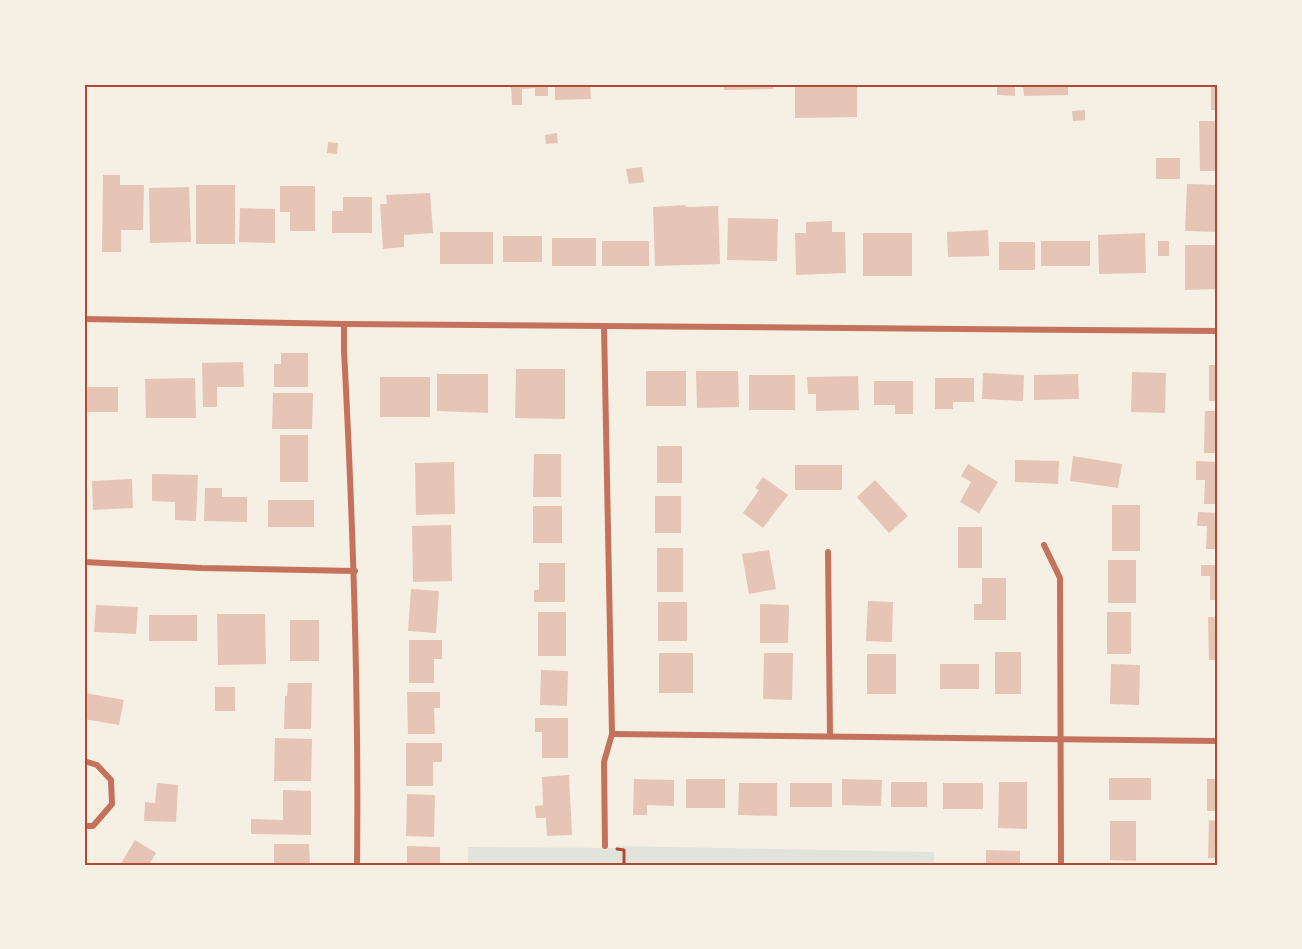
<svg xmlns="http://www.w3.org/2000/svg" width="1302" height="949" font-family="Jost,sans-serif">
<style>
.green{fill:#e2e4dc}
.building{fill:#e6c5b7}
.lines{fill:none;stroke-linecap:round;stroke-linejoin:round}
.path{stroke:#b5482f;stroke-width:3}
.minor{stroke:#c5725c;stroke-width:6}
.neatline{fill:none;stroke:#b5482f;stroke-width:2}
</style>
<rect width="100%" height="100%" fill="#f6efe4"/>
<path class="green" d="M617,846L934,852V865H468V847L616,848Z"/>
<g class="building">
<path d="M511,84H548V96H535V88L522,89V105H512Z"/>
<path d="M555,84H590L591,99L555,100Z"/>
<path d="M724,84H773V89L724,90Z"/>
<path d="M795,84H857V117L795,118Z"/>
<path d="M997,84H1015V96L997,95Z"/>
<path d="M1023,84H1068V95L1024,96Z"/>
<rect x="1211" y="84" width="7" height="26"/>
<path d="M1085,110V120L1073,121L1072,111Z"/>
<path d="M1199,121H1218V171H1200Z"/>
<path d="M557,133L558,143L546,144L545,135Z"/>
<path d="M328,142L338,143L337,154L327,153Z"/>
<rect x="1156" y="158" width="24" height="21"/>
<path d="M642,167L644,182L629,184L626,169Z"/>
<path d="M103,175H120V185H144L143,230H121V252H102Z"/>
<path d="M1187,184L1218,185V232L1185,231Z"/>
<rect x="196" y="185" width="39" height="59"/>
<path d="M280,186H315V231H290V212H280Z"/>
<path d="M189,187L191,242L150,243L149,188Z"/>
<path d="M430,193L433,233L404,235V247L383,249L380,204H387L386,195Z"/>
<path d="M343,197H372V233H332V211H343Z"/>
<rect x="84" y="202" width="3" height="40"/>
<path d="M685,205L686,207L718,206L720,264L655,266L653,207Z"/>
<path d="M240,208L275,209V243L239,242Z"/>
<path d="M728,218L778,219L777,261L727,260Z"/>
<path d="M832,221V232H845L846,273L796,275L795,233H806V222Z"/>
<path d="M988,230L989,256L948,257L947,232Z"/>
<rect x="440" y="232" width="53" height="32"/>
<rect x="863" y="233" width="49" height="43"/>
<path d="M1145,233L1146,273L1099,274L1098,235Z"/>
<rect x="503" y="236" width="39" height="26"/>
<rect x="552" y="238" width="44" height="28"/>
<rect x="602" y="241" width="47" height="25"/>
<rect x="1041" y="241" width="49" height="25"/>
<rect x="1158" y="241" width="11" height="15"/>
<rect x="999" y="242" width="36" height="28"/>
<path d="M1185,245H1218V289L1185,290Z"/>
<path d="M281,353H308V387H274V364H281Z"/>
<path d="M243,362L244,387H217V407H203L202,363Z"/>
<rect x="1209" y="365" width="9" height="36"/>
<path d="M516,369H565V419L515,418Z"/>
<rect x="646" y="371" width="40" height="35"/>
<path d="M696,371H738L739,407L697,408Z"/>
<path d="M1132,372L1166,373L1165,413L1131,412Z"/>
<path d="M983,373L1024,375L1023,401L982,399Z"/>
<path d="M437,374H488V413L437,411Z"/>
<path d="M1078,374L1079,399L1034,400V375Z"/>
<rect x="749" y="375" width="46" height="35"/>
<path d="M858,376L859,410L816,411V394H808L807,377Z"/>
<rect x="380" y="377" width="50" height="40"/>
<path d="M195,378L196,418H146L145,379Z"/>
<path d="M935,378H974V402H953V409H935Z"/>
<path d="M874,381H913V414H895V405H874Z"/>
<rect x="84" y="387" width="34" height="25"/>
<path d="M273,393H313L312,429H272Z"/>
<path d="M1205,411H1218V453H1204Z"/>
<rect x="280" y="435" width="28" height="47"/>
<rect x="657" y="446" width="25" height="37"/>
<path d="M534,454H561V497H533Z"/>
<path d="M1073,456L1122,464L1118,488L1070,481Z"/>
<path d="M1015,460L1059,461L1058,484L1015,482Z"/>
<path d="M1196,461L1218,462V504H1204L1205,480H1196Z"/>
<path d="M454,462L455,514L416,515L415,463Z"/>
<path d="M968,464L998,482L979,513L960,502L971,482L961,476Z"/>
<rect x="795" y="465" width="47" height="25"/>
<path d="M152,474L198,475L196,521L175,520V502L152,501Z"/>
<path d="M763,477L788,495L763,528L743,513L759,490L755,488Z"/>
<path d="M132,479L133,508L93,510L92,481Z"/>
<path d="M875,480L908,516L889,533L857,497Z"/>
<path d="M205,488H222V497H247V522L204,521Z"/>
<rect x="655" y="496" width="26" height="37"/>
<rect x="268" y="500" width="46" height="27"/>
<rect x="1112" y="505" width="28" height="46"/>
<rect x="533" y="506" width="29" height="37"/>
<path d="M1198,512L1218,513V549H1206L1207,526H1197Z"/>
<path d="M451,525L452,581L413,582L412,526Z"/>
<rect x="958" y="527" width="24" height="41"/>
<rect x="657" y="548" width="26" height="44"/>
<path d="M769,550L776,589L749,594L742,554Z"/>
<rect x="1108" y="560" width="28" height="43"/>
<path d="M539,563H565V602H534V590H539Z"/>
<path d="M1201,565H1218V600H1210V576H1201Z"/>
<path d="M982,578H1006V620H974V604H982Z"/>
<path d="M411,589L439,591L436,633L408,631Z"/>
<path d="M868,601L893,602L892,642L866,641Z"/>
<rect x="658" y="602" width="29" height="39"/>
<path d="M760,604L789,605L788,643H760Z"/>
<path d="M96,605L138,607L136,634L94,632Z"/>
<rect x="538" y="612" width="28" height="44"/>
<rect x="1107" y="612" width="24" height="42"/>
<path d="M217,614H265L266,664L218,665Z"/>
<rect x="149" y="615" width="48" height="26"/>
<path d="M1208,617H1218V660H1209Z"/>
<rect x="290" y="620" width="29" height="41"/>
<path d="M409,640H442V659H434V683H409Z"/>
<rect x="995" y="652" width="26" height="42"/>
<rect x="659" y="653" width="34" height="40"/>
<path d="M764,653H793L792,700L763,699Z"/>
<rect x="867" y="654" width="29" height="40"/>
<rect x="940" y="664" width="39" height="25"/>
<path d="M1111,664L1140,665L1139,705L1110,704Z"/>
<path d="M541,670L568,671L567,706L540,705Z"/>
<path d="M288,683H312L311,729H284L285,696H287Z"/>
<rect x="215" y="687" width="20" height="24"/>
<path d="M407,692H440V708H434L435,734H408Z"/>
<path d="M85,693L124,700L119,725L84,719Z"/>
<path d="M535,718H568V758H542V732H535Z"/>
<path d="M275,738L312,739L311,781H274Z"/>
<path d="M406,743H442V762H433V786H406Z"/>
<path d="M569,775L572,835L547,836L546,818H536L535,806L543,805L542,777Z"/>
<rect x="1109" y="778" width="42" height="22"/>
<path d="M634,779L674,780V806L647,805V815H633Z"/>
<rect x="686" y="779" width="39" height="29"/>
<path d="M842,779L882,780L881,806L842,805Z"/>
<rect x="1207" y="779" width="11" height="32"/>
<rect x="891" y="782" width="36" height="25"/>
<path d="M999,782H1027V829L998,828Z"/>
<path d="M157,783L178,785L176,822L144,821L145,802L155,803Z"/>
<path d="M739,783H777V816L738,815Z"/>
<rect x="790" y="783" width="42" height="24"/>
<rect x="943" y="783" width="40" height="26"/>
<path d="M283,790L311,791V835L251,834V819L283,820Z"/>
<path d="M407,794L435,795L434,837L406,836Z"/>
<path d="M1209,820L1218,821V858H1208Z"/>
<path d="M1110,821H1136V861L1110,860Z"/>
<path d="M135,840L156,853L149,865H120Z"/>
<path d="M274,844H309L310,865H274Z"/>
<path d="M407,846L440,847V865H407Z"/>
<path d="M986,850L1020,851V865H986Z"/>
</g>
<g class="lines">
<path class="path" d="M617,849L624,850V865"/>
<g class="minor">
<path d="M84,319L344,324L1218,331"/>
<path d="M344,324V350C353,522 359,693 357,865"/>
<path d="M604,326L612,734L604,762L605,846"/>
<path d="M1044,545L1060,578L1061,865"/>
<path d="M828,552L830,736"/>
<path d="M84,562L201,568L355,571"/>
<path d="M612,734L1218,741"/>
<path d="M84,761L97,765L111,780L112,804L93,826H84"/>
</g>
</g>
<rect width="1302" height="949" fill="none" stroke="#f6efe4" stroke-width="171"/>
<rect x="86" y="86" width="1130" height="778" class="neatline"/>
</svg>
